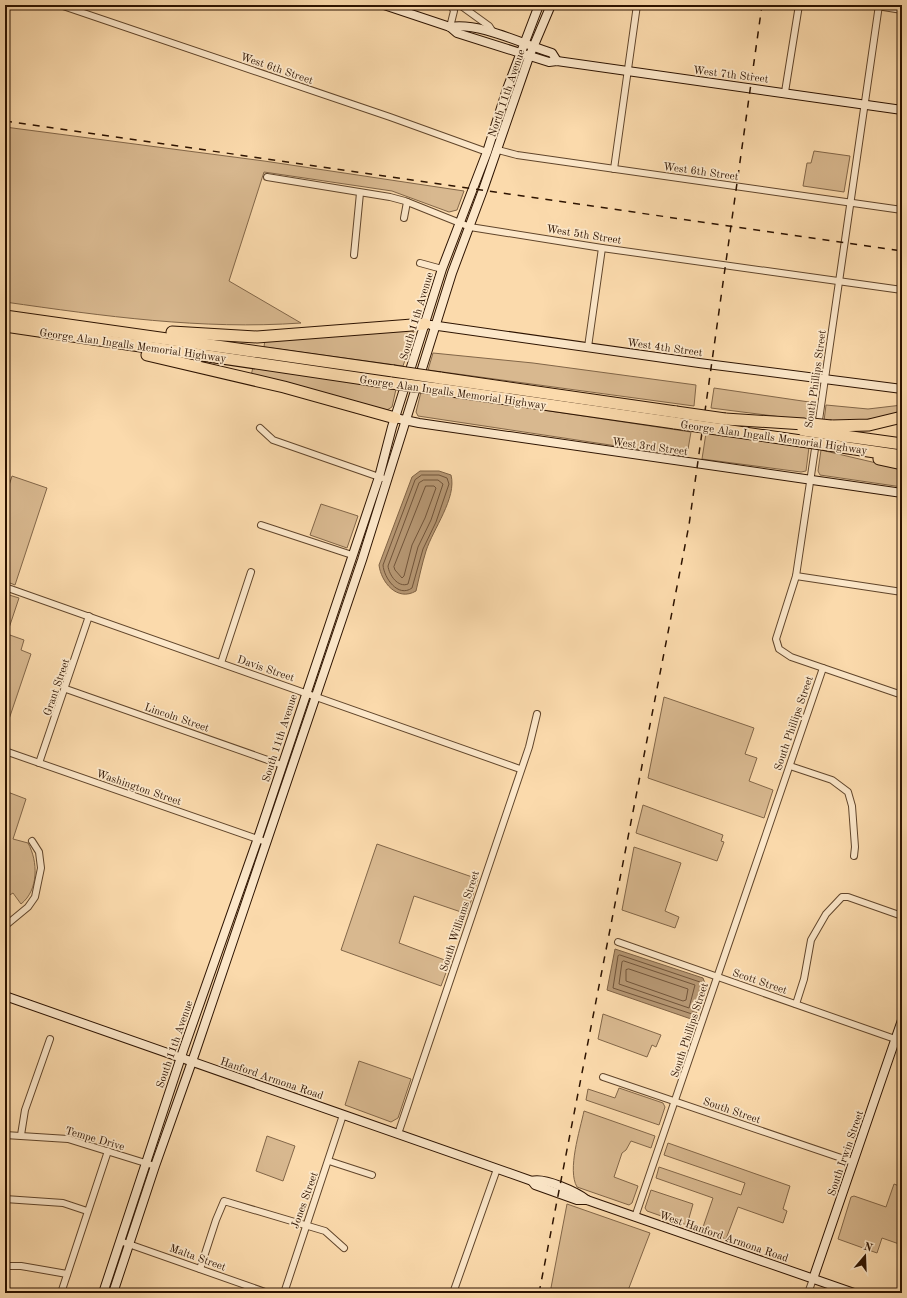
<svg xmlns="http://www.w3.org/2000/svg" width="907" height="1298" font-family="'Old Standard TT',serif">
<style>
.green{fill:#d8b88f;stroke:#826648}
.water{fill:#b59672;stroke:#7f6244}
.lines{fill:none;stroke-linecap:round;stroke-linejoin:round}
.shore{stroke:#715439;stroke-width:1}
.street-casing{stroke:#60452b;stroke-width:8}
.secondary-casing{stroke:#2d1300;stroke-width:10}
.highway-casing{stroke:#2d1300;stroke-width:13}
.street{stroke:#fce7c9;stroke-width:6}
.secondary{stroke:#fce7c9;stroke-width:8}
.highway{stroke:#fbdaac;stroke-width:11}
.rail{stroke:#2d1300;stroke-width:1.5;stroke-dasharray:7 7;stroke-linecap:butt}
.highway-bridge-casing{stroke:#2d1300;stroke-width:13;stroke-linecap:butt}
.highway-bridge{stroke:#fbdaac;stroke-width:11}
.labels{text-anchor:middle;stroke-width:3.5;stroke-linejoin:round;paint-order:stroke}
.street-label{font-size:11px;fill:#2d1300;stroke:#fce7c9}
</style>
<rect width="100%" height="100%" fill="#fbdaac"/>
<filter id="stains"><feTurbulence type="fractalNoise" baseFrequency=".005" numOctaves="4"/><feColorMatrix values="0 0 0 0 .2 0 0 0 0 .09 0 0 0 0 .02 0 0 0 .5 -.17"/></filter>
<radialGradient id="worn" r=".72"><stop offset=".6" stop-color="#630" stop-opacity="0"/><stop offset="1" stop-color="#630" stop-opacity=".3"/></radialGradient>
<g class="green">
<path d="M5,127L264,161L464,191L457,210L449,212L392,191L264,172L229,281L301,323C202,330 103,316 5,302Z"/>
<path d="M814,151L850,156L844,192L803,186L807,163H811Z"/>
<path d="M411,329L414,333L403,366L264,347L265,339Z"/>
<path d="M433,353L533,363L696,385L694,406L428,370Z"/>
<path d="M253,367L396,389L392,407L387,410L251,376Z"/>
<path d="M714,388L816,403L813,421L711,408Z"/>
<path d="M421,392L691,432L687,455L683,456L418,416L416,412Z"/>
<path d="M826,405L868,409L902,405V412C873,420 854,422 824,421Z"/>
<path d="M706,433L809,447L806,471L801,472L702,459Z"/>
<path d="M821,450L902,469V487L820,475L818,471Z"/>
<path d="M12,476L47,488L15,585L5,581V537L9,525L5,523V498Z"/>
<path d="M321,504L358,516L347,548L310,535Z"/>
<path d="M6,594L19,598L7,634L24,640L21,650L31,654L5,731V599Z"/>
<path d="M664,697L754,728L745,754L757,758L749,781L773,790L764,818L648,778Z"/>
<path d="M5,791L26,799L13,839L28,843C38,861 39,890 21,904L13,893L5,898Z"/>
<path d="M643,805L723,835L721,841L724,842L717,861L636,833Z"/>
<path d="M377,844L478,879L467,914L414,896L399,943L450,962L441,986L341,950Z"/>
<path d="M634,847L681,863L665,911L679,917L675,928L622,910Z"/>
<path d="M603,1014L661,1035L656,1047L652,1045L647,1057L598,1039Z"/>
<path d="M359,1061L411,1079L398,1118L391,1122L345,1105Z"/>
<path d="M619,1088L663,1103L665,1107L659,1125L586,1100L588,1089L615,1098Z"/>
<path d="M584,1111L655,1136L651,1148L631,1141L626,1150L622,1153L614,1177L638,1186L632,1203L629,1205L577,1187C567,1170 580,1130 584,1111Z"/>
<path d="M267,1136L295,1146L283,1181L256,1171Z"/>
<path d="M668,1143L790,1186L783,1209L787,1211L783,1223L738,1207L726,1239L702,1230L713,1198L656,1178L659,1167L741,1195L745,1183L664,1155Z"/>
<path d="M894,1184L902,1187V1245L882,1238L877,1253L838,1239L851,1197L854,1196L886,1207Z"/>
<path d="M651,1190L693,1204L687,1225L647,1211L645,1208Z"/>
<path d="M567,1204L650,1233L627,1293H550Z"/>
</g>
<g class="water">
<path d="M420,471H439L451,475C457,498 433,529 426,551C422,564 419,578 416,591C397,602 381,582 379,565L412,477Z"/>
<path d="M615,949L703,978L706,986L694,1020L607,990Z"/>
</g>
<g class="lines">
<g class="shore">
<path d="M422,475H439L447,478L449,484L436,522L423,549L412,588C398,598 384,578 383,565L415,480Z"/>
<path d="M424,480H438L443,484L431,520L418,547L408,584C398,588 389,575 388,566L419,483Z"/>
<path d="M426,486H434L436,488L425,518L412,545L404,576L402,578L395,570L394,567Z"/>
<path d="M620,955L700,982L702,987L692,1014L613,988L618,956Z"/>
<path d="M624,961L695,985L689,1008L619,984L622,962Z"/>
<path d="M629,969L688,989L686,1000L683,1001L626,981V970Z"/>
</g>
<g class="street-casing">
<g id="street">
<path d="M60,5L390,117L487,152"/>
<path d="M460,5L489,26L493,32"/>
<path d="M871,5L902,10"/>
<path d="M450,27L454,11L451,5"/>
<path d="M785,92L799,5"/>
<path d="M498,150L517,155L902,210"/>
<path d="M614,169L637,5"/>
<path d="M267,177L390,197L405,201L470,227L602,248L902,290"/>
<path d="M404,218L407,202"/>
<path d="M354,255L360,193"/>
<path d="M420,263L442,269"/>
<path d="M588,347L602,248"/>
<path d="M818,427L879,5"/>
<path d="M260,428L273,440L382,478"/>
<path d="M816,442L796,576L776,639L779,649L791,657L902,695"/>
<path d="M261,525L352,555"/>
<path d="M796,576L902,592"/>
<path d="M5,587L520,769"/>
<path d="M221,663L251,572"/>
<path d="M66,689L282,765"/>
<path d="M5,751L266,842"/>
<path d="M39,763L89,616"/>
<path d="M790,766L832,780L848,792L852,806L855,847L854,856"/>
<path d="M5,926L28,907L35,897L41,868L39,852L32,841"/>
<path d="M618,942L895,1039"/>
<path d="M796,1004L804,979L811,940L826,914L842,897H848L902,916"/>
<path d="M603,1077L853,1162"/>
<path d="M398,1134L529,747L537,714"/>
<path d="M5,1135L68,1139L155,1166"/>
<path d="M21,1135L25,1110L50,1039"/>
<path d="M329,1161L372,1175"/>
<path d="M5,1199L63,1203L87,1211"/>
<path d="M635,1217L823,668"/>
<path d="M120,1241L268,1293"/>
<path d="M5,1266H21L67,1274"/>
<path d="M200,1269L216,1220L224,1201L325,1231L344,1248"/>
<path d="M61,1293L108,1151"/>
<path d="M284,1293L343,1115"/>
<path d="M453,1293L497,1169"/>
<path d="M808,1293L813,1279"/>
</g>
</g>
<g class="secondary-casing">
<g id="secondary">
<path d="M384,5L450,27L457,33L549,62L557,61L902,110"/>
<path d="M450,27C480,22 522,44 552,53L557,61"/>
<path d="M431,325L699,363L902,389"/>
<path d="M395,418L419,423L902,493"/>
<path d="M5,996L532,1181C544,1177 577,1192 587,1200"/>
<path d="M532,1181L535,1185L577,1200H587L854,1293"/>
<path d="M813,1279L902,1020"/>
<path d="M103,1293L184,1048L258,838L379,477L392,427L442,269L487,152L507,89L539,5"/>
<path d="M113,1293L155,1166L195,1053L362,560L452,273L483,190L529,57L551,5"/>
</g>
</g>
<g class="highway-casing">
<g id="highway">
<path d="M5,316L393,371"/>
<path d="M5,326L391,383"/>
<path d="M172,332L257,337L425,324"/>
<path d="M147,355L284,387L395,418"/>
<path d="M440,378L676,412"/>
<path d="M438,389L675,423"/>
<path d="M725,419L804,424"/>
<path d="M831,426L869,425L902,417"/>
<path d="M724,430L801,441"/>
<path d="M830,434L902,444"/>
<path d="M828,445L902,456"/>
<path d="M879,459L902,464"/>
</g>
</g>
<use href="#street" class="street"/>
<use href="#secondary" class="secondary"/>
<use href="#highway" class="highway"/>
<g class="rail">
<path d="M5,121L902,251"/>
<path d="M539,1293L689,525L762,5"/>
</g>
<g class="highway-bridge-casing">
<g id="highway-bridge">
<path d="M393,371L440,378"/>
<path d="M391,383L438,389"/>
<path d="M676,412L725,419"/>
<path d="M675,423L724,430"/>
<path d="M812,424L831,426"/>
<path d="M803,430L830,434"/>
<path d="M801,441L828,445"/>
</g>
</g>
<use href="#highway-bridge" class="highway-bridge"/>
</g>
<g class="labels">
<g class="street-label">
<text transform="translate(277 68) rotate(19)" y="4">West 6th Street</text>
<text transform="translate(731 74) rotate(7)" y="4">West 7th Street</text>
<text transform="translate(506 93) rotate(-71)" y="4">North 11th Avenue</text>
<text transform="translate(701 171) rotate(8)" y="4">West 6th Street</text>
<text transform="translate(584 234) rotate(9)" y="4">West 5th Street</text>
<text transform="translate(416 316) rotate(-73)" y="4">South 11th Avenue</text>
<text transform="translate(133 345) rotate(8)" y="4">George Alan Ingalls Memorial Highway</text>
<text transform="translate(665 347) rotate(8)" y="4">West 4th Street</text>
<text transform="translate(815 379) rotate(-82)" y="4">South Phillips Street</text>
<text transform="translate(453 392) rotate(8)" y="4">George Alan Ingalls Memorial Highway</text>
<text transform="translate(774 437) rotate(8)" y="4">George Alan Ingalls Memorial Highway</text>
<text transform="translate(650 446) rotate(8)" y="4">West 3rd Street</text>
<text transform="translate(266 668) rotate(19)" y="4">Davis Street</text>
<text transform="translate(56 687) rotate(-71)" y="4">Grant Street</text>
<text transform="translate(177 717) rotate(19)" y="4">Lincoln Street</text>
<text transform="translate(793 723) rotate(-71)" y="4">South Phillips Street</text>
<text transform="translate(279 738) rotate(-72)" y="4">South 11th Avenue</text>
<text transform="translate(139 787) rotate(19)" y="4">Washington Street</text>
<text transform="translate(459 921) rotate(-72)" y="4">South Williams Street</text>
<text transform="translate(760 981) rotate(19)" y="4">Scott Street</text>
<text transform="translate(689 1030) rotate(-72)" y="4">South Phillips Street</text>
<text transform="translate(174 1044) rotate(-71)" y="4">South 11th Avenue</text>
<text transform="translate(272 1078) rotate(19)" y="4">Hanford Armona Road</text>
<text transform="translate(732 1110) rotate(19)" y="4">South Street</text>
<text transform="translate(95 1138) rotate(16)" y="4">Tempe Drive</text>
<text transform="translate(845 1153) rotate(-71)" y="4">South Irwin Street</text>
<text transform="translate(304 1200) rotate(-70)" y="4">Jones Street</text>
<text transform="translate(724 1236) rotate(19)" y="4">West Hanford Armona Road</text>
<text transform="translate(198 1257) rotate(20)" y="4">Malta Street</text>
</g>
</g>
<rect width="907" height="1298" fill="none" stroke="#fbdaac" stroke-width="20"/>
<rect x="6" y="6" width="895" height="1286" fill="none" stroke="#2d1300" stroke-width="2"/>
<rect x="10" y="10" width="887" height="1278" fill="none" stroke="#2d1300"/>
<g transform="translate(865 1256) rotate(19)" stroke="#fce7c9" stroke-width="3" paint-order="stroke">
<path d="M0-3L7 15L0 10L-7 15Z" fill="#2d1300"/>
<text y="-6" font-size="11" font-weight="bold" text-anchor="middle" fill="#2d1300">N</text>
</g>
<rect width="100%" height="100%" filter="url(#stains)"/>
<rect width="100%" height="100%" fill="url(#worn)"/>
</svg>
